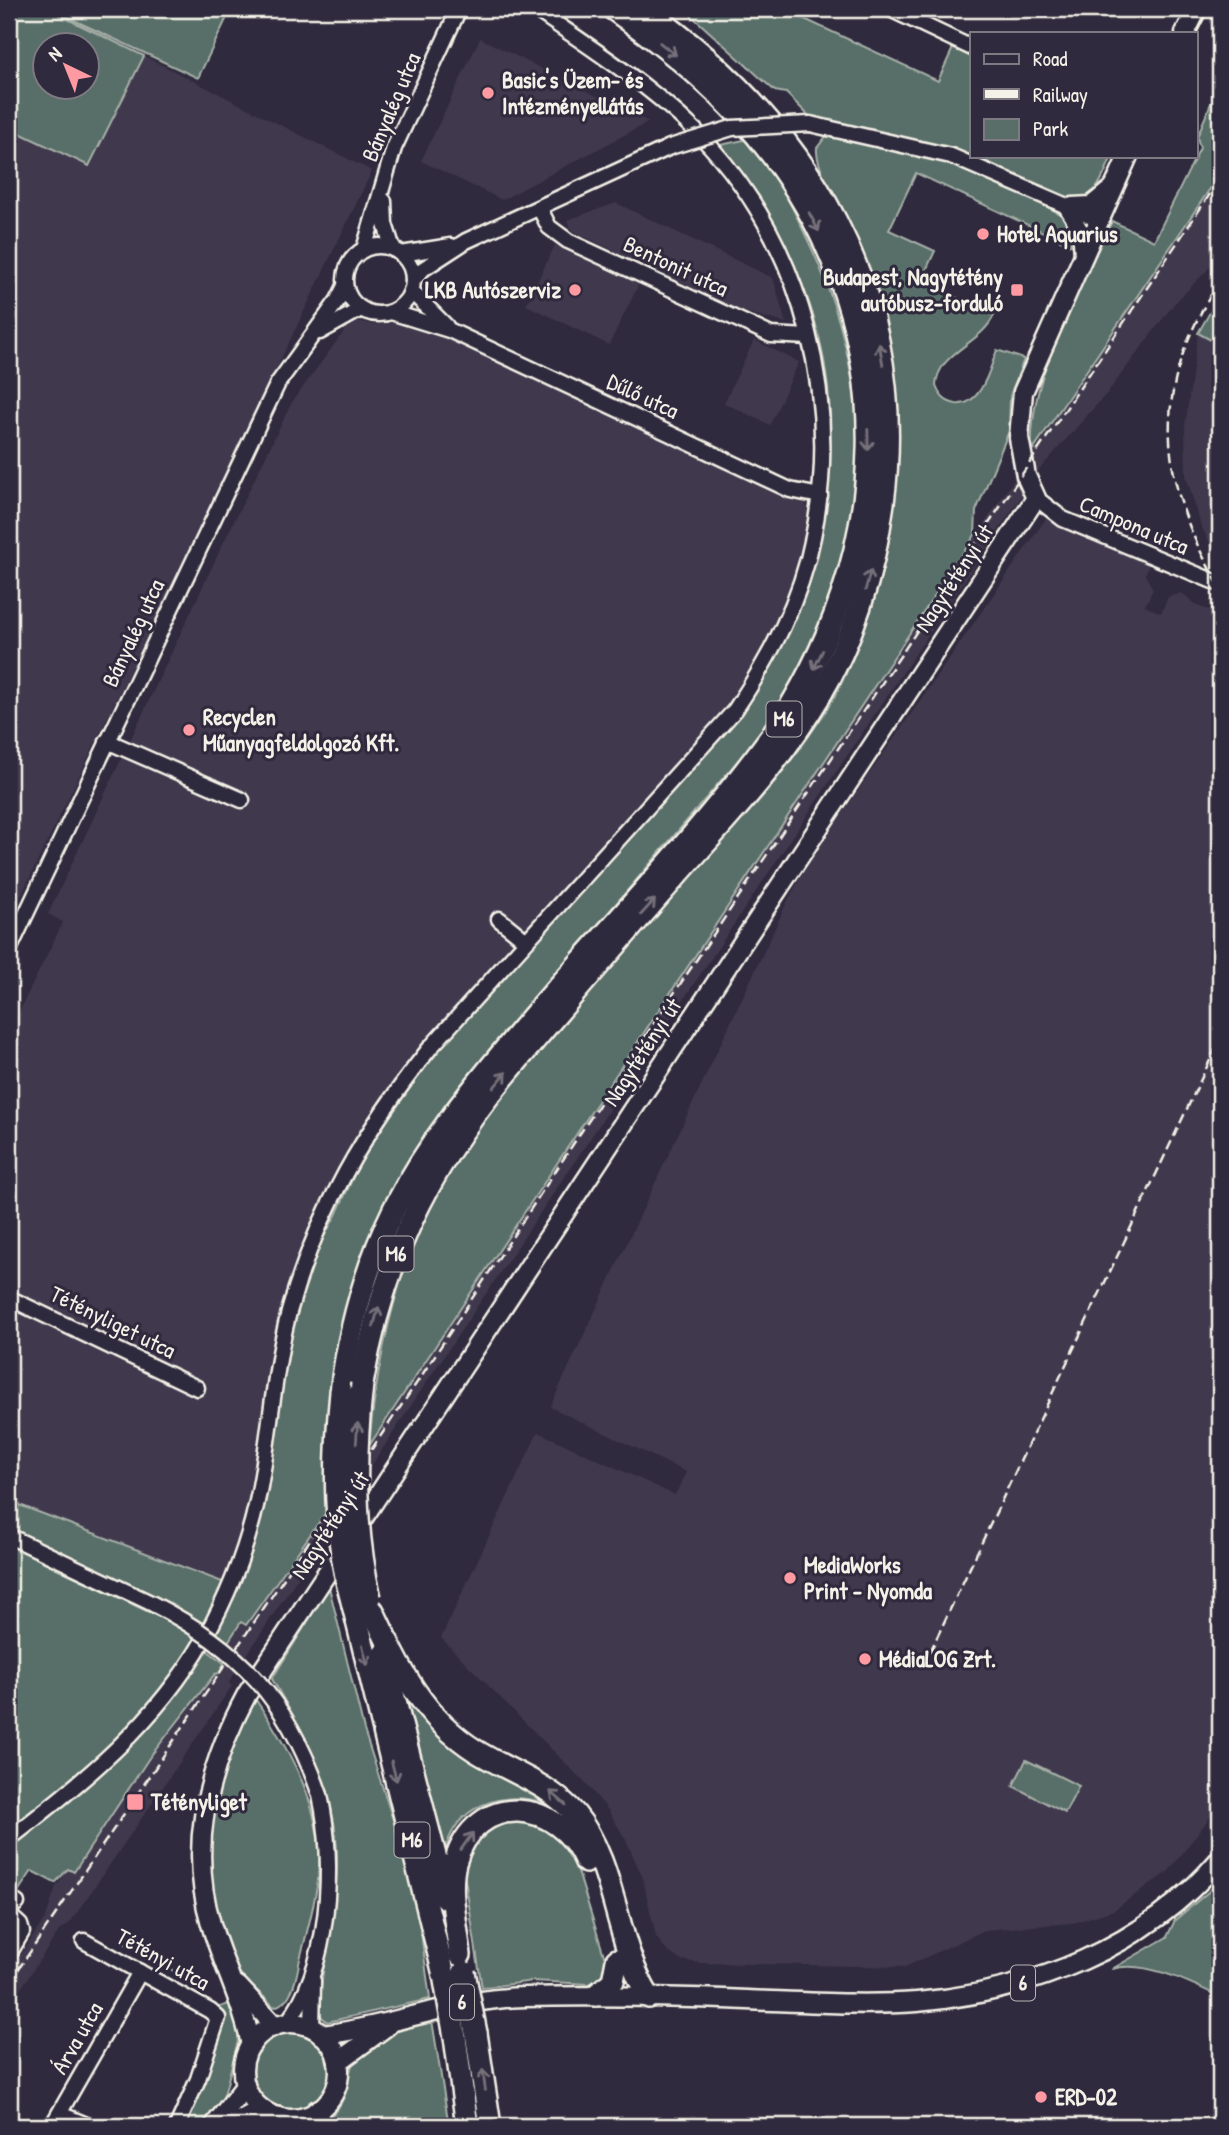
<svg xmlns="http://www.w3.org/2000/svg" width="1229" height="2135" font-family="'Patrick Hand',sans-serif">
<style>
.built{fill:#41384d}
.green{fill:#596e68;stroke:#a6b0a8;stroke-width:2;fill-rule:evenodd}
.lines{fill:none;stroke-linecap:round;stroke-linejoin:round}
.stream{stroke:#909ba5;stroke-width:2.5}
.minor-casing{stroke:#f4f1e8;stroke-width:19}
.major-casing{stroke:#f4f1e8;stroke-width:23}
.highway-casing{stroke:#f4f1e8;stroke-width:26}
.minor{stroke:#2f2a3d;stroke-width:14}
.major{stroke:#2f2a3d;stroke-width:18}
.highway{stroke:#2f2a3d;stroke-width:21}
.rail{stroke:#f4f1e8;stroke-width:2.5;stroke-dasharray:10 5;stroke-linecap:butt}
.minor-bridge-casing{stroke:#f4f1e8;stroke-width:19;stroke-linecap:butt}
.highway-bridge-casing{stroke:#f4f1e8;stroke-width:26;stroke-linecap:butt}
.minor-bridge{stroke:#2f2a3d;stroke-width:14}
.highway-bridge{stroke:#2f2a3d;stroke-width:21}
.oneway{stroke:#747079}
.poi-dot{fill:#ff9aa2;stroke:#2f2a3d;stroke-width:2.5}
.labels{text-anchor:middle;stroke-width:6;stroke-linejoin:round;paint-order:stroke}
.shield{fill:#2f2a3d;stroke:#b9b5b5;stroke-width:2}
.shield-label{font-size:21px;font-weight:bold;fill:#f4f1e8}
.poi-label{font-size:23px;font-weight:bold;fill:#f4f1e8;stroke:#2f2a3d;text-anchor:start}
.street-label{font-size:23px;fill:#f4f1e8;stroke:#2f2a3d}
</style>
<rect width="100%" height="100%" fill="#2f2a3d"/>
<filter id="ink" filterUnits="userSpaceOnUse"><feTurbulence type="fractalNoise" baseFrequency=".0143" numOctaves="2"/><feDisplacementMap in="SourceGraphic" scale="14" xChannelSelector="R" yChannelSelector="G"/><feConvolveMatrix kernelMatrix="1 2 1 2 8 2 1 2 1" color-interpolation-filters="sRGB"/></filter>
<g filter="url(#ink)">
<g class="built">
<path d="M480,38L649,122L502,200L421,161Z"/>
<path d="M144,56L372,171L9,921V128L89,165Z"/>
<path d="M1220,174V257L1174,304L1108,392L1039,470L428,1380L229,1682L232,1686L230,1689L70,1923L59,1931L9,2006V1972L46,1917L56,1887L69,1869L74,1871L149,1758L224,1663L228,1642L242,1622L246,1624L327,1511L664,999Z"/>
<path d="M616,203L773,278L786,323L745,312L572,231L567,220Z"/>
<path d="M555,245L639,284L609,345L526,305Z"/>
<path d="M353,319L373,325L401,322L443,334L805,502L811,517L795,586L758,665L727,712L669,779L548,906L427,1044L387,1093L342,1165L322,1207L255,1487L225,1583L9,1501V1032L63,922L48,914L219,552L292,402Z"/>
<path d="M1198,333L1220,345V562L1201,526L1186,476L1185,426Z"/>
<path d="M754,340L799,362L770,425L724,403Z"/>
<path d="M1047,517L1150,563L1145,574L1153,589L1145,606L1161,613L1168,597L1182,593L1198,606L1220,614V1804L1169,1871L1114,1910L1073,1923L985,1930L905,1967L700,1963L680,1960L666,1950L656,1937L642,1876L626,1840L608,1810L585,1783L441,1638L538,1432L675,1495L686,1472L550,1407L789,898L812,857Z"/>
</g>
<g class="green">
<path d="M9,9H47L144,56L89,166L9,128ZM46,46H88V88H46Z"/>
<path d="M50,9H231L198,78Z"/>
<path d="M684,9H747L761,15L764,9H783L938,81L953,48L972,54V155L809,116L786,93L775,91Z"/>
<path d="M1211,103L1220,110V174L1032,451C1028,374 1079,290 1112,221L1154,241L1200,148L1197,137Z"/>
<path d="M827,135C895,144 962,163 1022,195C1040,204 1059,210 1073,225L1068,227L1071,245L916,173L889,230L935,251L921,281L994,315C982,344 937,352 936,386C940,396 945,402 956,404C981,407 990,368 997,350L1024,359L1010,396L1009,431L976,511L975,535L369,1446C377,1357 397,1267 440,1187C471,1131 514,1082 555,1033C624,950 697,870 769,789C795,755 824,719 843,680C905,551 915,409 870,273C860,241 814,173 817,148Z"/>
<path d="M748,139C773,168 789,200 805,234C856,338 876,463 840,575C821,637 788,691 752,744L445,1105L395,1187L339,1345L326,1425L327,1511L246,1625L241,1622L228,1642L213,1630L276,1415L295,1309L309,1263L336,1215L373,1133L439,1045L736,718C748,700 761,683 772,665C841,540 853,379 787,251C767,213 742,180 716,146Z"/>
<path d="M973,156H1112C1103,176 1099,196 1075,200Z"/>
<path d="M1220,295V345L1198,333Z"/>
<path d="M9,1501L225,1583L204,1626L9,1531Z"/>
<path d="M9,1545L178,1626L198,1638C143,1724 88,1770 9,1831Z"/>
<path d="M329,1587L364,1730L415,1888L430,1999L327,2022L318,2013C322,1957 342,1893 336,1837C330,1778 301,1729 272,1679Z"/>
<path d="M204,1648L224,1663L220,1673L215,1674L149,1758L74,1872L68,1869L55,1883L32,1871L17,1893L9,1889V1844L76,1794L115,1759Z"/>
<path d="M402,1690L427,1722L527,1787L545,1803C503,1789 452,1806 445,1854Z"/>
<path d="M256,1700C291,1752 327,1814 318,1880C314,1906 307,1933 300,1959C296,1977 294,2002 274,2007C261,1993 239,1977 231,1960C210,1914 201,1840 214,1792C222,1759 239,1729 256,1700Z"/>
<path d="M1026,1760L1079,1786L1065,1813L1013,1786Z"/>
<path d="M523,1818L562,1837L575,1862L606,1962L602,1979L589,1984L533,1981L482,1988L463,1867L471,1842L484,1828Z"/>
<path d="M1220,1882V1997C1191,1983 1144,1959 1112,1969L1167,1937L1175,1920Z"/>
<path d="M234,2002L240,2033L226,2088L221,2104L199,2126H181L217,2008Z"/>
<path d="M432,2020L449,2126H325C328,2116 335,2114 340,2105C348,2092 347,2076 353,2063C364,2039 409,2027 432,2020Z"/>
<circle cx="290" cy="2072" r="40"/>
</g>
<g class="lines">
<path class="stream" d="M123,1942L200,1986"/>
<g class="minor-casing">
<g id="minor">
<path d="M890,9L972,48"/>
<path d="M810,124L951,156L1099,220"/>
<path d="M384,201L385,224L393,249"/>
<path d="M1065,205L1080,229L1082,255"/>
<path d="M1072,205L1091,204L1114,185"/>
<path d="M540,209L549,227L568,241L771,335L808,337"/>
<circle cx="379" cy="280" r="34"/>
<path d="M364,249L394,148L459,9"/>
<path d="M401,254L451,246"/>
<path d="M413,280L423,269L466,241L670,147"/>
<path d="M411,291L446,326"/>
<path d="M391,312L449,330L790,490L820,496"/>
<path d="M320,332L361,309"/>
<path d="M1036,498L1063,519L1220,584"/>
<path d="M107,741L242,800"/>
<path d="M499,919L525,940"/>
<path d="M9,950L278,383L338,300L345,286"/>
<path d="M9,1298L197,1388"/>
<path d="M9,1536L151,1603"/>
<path d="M9,1839C84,1781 156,1723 204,1639C232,1589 253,1532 262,1475C271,1421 275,1366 289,1312C316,1212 366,1128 430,1048L735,710C770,657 801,600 813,537C841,401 804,250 710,146C660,91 595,51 535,9"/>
<path d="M9,1899L17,1903"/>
<path d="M9,1915L20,1925L22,1932L9,1954"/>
<path d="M84,1941L210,2011L218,2018L198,2079L177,2126"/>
<path d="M286,2024C331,1967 335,1863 320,1795"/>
<path d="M312,2029L313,1981"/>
<path d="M60,2114L89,2126"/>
<path d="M52,2126L140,1972"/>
</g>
</g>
<g class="major-casing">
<g id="major">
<path d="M1185,33L1197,9"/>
<path d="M238,1986L275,2026"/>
<circle cx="291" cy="2071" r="48"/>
<path d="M322,2035C392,2027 451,1999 525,1997C599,1995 673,1997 747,2000C803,2002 861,2006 917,2002C1031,1992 1145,1948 1220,1859"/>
<path d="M251,2045C243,2003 223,1965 211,1924C187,1844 209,1765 247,1694L1036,498L1026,476L1019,438L1023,392L1128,156"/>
<path d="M338,2062L387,2026"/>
<path d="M214,2126L245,2086"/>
<path d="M229,2126L250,2115H272"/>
</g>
</g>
<g class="highway-casing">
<g id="highway">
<path d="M362,1384C382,1265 426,1172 502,1079C557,1013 613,948 670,883C722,824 778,766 819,697C854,638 874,571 883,503C910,295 811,126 644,9"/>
<path d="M341,1392C349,1329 366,1266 394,1209C428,1142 474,1086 523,1028C604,932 696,839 770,738C894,558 907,335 772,155C729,97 672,51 613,9"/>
<path d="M353,1605L444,1975"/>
<path d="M373,1611C399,1667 422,1717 476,1751C510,1772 548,1783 575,1814C617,1865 614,1941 649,1997"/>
<path d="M383,1655L446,1898"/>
<path d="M460,1955C457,1927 448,1891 455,1863C475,1790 560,1798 586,1862"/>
<path d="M596,1995L613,1981L617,1960"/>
<path d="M476,2033L490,2126"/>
<path d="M455,2037L467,2126"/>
<path d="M278,2118L286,2126"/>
<path d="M314,2126L318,2111"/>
</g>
</g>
<use href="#minor" class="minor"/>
<use href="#major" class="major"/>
<use href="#highway" class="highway"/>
<g class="rail">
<path d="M1220,281C1149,387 1157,482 1220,587"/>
<path d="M930,1652L1220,1039"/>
<path d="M9,1983L420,1378L583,1129L1220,179"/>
</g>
<g class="minor-bridge-casing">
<g id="minor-bridge">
<path d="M670,147L732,128L810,124"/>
<path d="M151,1603C240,1648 288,1700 320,1795"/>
</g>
</g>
<g class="highway-bridge-casing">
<g id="highway-bridge">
<path d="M362,1384C354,1456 353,1528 370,1598"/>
<path d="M341,1392C334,1463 333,1536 353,1605"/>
<path d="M464,1972L476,2033"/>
<path d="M444,1975L455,2037"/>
</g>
</g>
<use href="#minor-bridge" class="minor-bridge"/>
<use href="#highway-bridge" class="highway-bridge"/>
</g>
<defs><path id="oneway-shaft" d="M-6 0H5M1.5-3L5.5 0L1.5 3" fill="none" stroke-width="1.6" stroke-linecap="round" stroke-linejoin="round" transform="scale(1.75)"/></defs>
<g class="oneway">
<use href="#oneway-shaft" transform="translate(668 49) rotate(38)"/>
<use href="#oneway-shaft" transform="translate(814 222) rotate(62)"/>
<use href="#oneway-shaft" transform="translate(881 354) rotate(-100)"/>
<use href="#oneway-shaft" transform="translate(868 440) rotate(89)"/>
<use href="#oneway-shaft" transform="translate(868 580) rotate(-75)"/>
<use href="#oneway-shaft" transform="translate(818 660) rotate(116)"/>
<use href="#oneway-shaft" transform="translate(648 907) rotate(-48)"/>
<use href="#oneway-shaft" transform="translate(500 1080) rotate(-50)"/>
<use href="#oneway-shaft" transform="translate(376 1317) rotate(-75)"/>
<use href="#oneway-shaft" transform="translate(357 1433) rotate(-86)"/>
<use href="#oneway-shaft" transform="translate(365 1655) rotate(76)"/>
<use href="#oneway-shaft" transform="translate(394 1771) rotate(75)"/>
<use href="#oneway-shaft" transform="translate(558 1798) rotate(-139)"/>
<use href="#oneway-shaft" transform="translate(467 1841) rotate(-55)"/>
<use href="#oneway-shaft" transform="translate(484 2080) rotate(-98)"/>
</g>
</g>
<g class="poi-dot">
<circle cx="488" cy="93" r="7"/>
<circle cx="983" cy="234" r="7"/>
<circle cx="575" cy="290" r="7"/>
<rect x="1010" y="283" width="14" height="14" rx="3.5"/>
<circle cx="189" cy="730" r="7"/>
<circle cx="790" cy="1578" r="7"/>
<circle cx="865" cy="1659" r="7"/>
<rect x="126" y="1793" width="18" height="18" rx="3.5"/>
<circle cx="1041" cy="2097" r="7"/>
</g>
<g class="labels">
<g class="shield">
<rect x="766.5" y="701.5" width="35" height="35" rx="5"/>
<rect x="378.5" y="1236.5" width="35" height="35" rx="5"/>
<rect x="394.5" y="1822.5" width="35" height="35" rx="5"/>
<rect x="1011" y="1965.5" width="24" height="35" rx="5"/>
<rect x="450" y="1984.5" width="24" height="35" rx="5"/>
</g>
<g class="shield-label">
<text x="784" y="726">M6</text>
<text x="396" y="1261">M6</text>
<text x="412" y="1847">M6</text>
<text x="1023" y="1990">6</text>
<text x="462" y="2009">6</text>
</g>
<g class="poi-label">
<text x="502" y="88">Basic's Üzem- és<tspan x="502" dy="26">Intézményellátás</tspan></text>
<text x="997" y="242">Hotel Aquarius</text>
<text x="1003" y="285" text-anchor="end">Budapest, Nagytétény<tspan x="1003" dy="26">autóbusz-forduló</tspan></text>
<text x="561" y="298" text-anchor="end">LKB Autószerviz</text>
<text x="203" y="725">Recyclen<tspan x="203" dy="26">Műanyagfeldolgozó Kft.</tspan></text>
<text x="804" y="1573">MediaWorks<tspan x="804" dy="26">Print - Nyomda</tspan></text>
<text x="879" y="1667">MédiaLOG Zrt.</text>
<text x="151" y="1810">Tétényliget</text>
<text x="1055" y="2105">ERD-02</text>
</g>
<g class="street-label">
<text transform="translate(391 107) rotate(-67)" y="8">Bányalég utca</text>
<text transform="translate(676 266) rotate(25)" y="8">Bentonit utca</text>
<text transform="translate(643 396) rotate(25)" y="8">Dűlő utca</text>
<text transform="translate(1134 525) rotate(23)" y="8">Campona utca</text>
<text transform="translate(954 578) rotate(-57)" y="8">Nagytétényi út</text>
<text transform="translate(133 633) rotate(-65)" y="8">Bányalég utca</text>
<text transform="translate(642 1052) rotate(-57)" y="8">Nagytétényi út</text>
<text transform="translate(113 1322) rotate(26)" y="8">Tétényliget utca</text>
<text transform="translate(330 1525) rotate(-57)" y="8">Nagytétényi út</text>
<text transform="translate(163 1959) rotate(29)" y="8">Tétényi utca</text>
<text transform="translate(77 2038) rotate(-60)" y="8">Árva utca</text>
</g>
</g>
<rect width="1229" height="2135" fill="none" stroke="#2f2a3d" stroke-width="35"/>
<rect x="18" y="18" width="1194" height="2100" fill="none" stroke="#f4f1e8" stroke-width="2.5" filter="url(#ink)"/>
<rect x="970" y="32" width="228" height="126" fill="#2f2a3d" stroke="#7e7a81" stroke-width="2"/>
<rect x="984" y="54" width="35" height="10" fill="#2f2a3d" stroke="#7e7a81" stroke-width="2"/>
<text x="1033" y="66" font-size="21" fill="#f4f1e8">Road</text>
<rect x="984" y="89" width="35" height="10" fill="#f4f1e8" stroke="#7e7a81" stroke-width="2"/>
<text x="1033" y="102" font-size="21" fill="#f4f1e8">Railway</text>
<rect x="984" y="119" width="35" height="21" fill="#596e68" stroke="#7e7a81" stroke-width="2"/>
<text x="1033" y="136" font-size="21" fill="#f4f1e8">Park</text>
<g transform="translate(66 66) rotate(317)"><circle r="33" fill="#2f2a3d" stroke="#7e7a81" stroke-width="2"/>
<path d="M0-5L12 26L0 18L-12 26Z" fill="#ff9aa2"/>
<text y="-10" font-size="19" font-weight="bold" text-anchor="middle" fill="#f4f1e8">N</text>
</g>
</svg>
